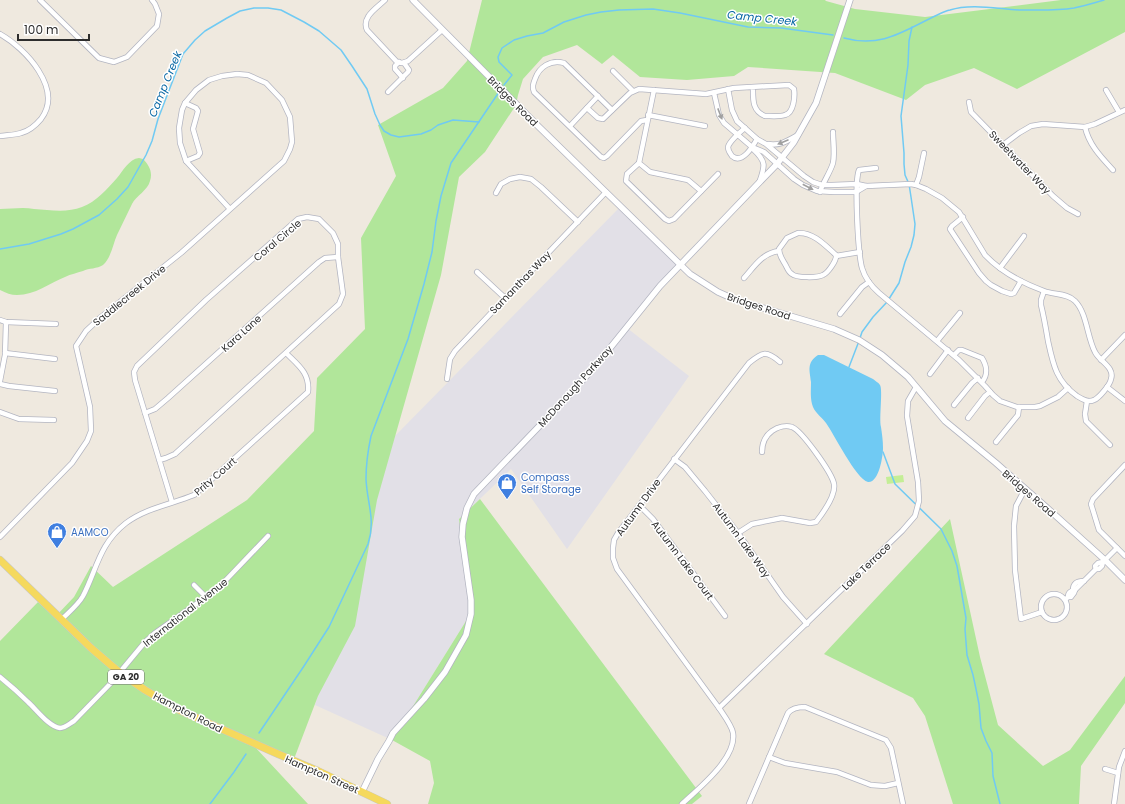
<svg xmlns="http://www.w3.org/2000/svg" width="1125" height="804" font-family="Poppins,sans-serif">
<style>
.industrial{fill:#e2e0e7}
.green{fill:#b1e69a}
.pitch{fill:#c4ee96}
.water{fill:#70caf3}
.lines{fill:none;stroke-linecap:round;stroke-linejoin:round}
.stream{stroke:#70caf3;stroke-width:1.5}
.minor-casing{stroke:#b3b5c1;stroke-width:6}
.tertiary-casing{stroke:#b3b5c1;stroke-width:7}
.primary-casing{stroke:#c8c8c8;stroke-width:8}
.minor{stroke:#fff;stroke-width:4.5}
.tertiary{stroke:#fff;stroke-width:5.5}
.primary{stroke:#f5d95d;stroke-width:7}
.oneway{fill:#a0a0a0}
.labels{text-anchor:middle;stroke-width:3;stroke-linejoin:round;paint-order:stroke}
.shield{fill:#fff;stroke:#6c6c6c;stroke-width:1}
.shield-label{font-size:9px;font-weight:bold;fill:#2d2d2d}
.street-label{font-size:10px;fill:#2d2d2d;stroke:#fff}
.shop-label{font-size:10px;fill:#366cbe;stroke:#fff;text-anchor:start}
.water-label{font-size:11px;font-style:italic;fill:#0968a4;stroke:#fff}
</style>
<rect width="100%" height="100%" fill="#efe9df"/>
<path class="industrial" d="M620,207L679,264L627,328L689,376L567,549L511,469L459,519L471,613L392,740L315,705L395,436Z"/>
<g class="green">
<path d="M482,0H825L826,1L855,9L925,17L1061,0H1125V32L1017,89L974,68L925,85L906,100L835,73L748,67L734,76L687,80L640,77L613,55L602,64L577,45L543,57L523,79L518,95L516,105L485,152L459,177L441,275L377,500L355,626L318,696L294,759L255,747L308,804H0V641L38,602L55,617L74,597L91,566L113,587L247,500L314,431L317,378L365,329L361,238L396,176L378,125L443,88L467,61Z"/>
<path d="M139,158L143,159C149,165 153,172 150,181C148,190 136,196 132,204C127,214 122,225 117,235C113,244 111,258 103,265C97,269 89,268 83,271C77,273 71,274 65,277C50,283 35,295 17,295C11,295 6,293 0,290V209C11,209 23,207 34,209C50,210 67,213 82,207C96,202 107,189 117,178C123,171 129,159 139,158Z"/>
<path d="M480,499L702,796L692,804H428L434,783L430,761L392,740L471,613L459,519Z"/>
<path d="M950,519L980,657L998,725L1043,766L1070,750L1125,676V703L1081,766L1079,804H953L925,716L913,698L824,654Z"/>
</g>
<path class="pitch" d="M903,475L904,482L887,484L886,477Z"/>
<path class="water" d="M818,355H824L873,379C875,381 878,382 880,385C883,390 879,418 881,427C882,434 883,441 883,448C883,456 879,483 868,482C856,479 834,434 826,423C822,417 816,414 813,407C810,399 811,391 811,382C810,371 806,363 818,355Z"/>
<g class="lines">
<g class="stream">
<path d="M844,38C880,48 902,32 933,17C938,15 944,11 950,10C971,3 998,9 1019,10C1037,10 1056,11 1074,8C1084,6 1094,3 1104,0"/>
<path d="M504,85L512,75L499,62L498,57L502,48L514,40L527,36L543,33L564,22L586,15L601,12L619,10L653,9L680,13L748,27L781,28L833,35"/>
<path d="M0,249L29,244L61,234L73,229L99,215L117,199L128,187L146,155L152,141L158,119L183,54L195,40L205,31L227,18L240,11L254,8H268L281,10L304,22L319,31L341,50L352,66L367,89L375,114L380,125L384,131L391,135L399,137L421,134L431,130L438,125L453,120L479,122"/>
<path d="M860,338L862,332L873,317L887,302L899,283L905,262L911,247L914,235L915,224L911,197L909,184L905,175L904,164V153L901,116L908,65L909,41L912,27"/>
<path d="M849,367L859,341"/>
<path d="M883,452L895,484L941,529L952,551L957,566L966,618L965,629L967,655L973,675L976,689L979,704L981,728L986,741L992,753L993,776L1000,804"/>
<path d="M259,733L304,666L329,627L368,544C376,520 367,503 366,479C366,465 368,450 371,436L408,339L424,284L432,252L436,221L441,196L451,163L499,92"/>
<path d="M210,804L234,772L246,754"/>
</g>
<g class="minor-casing">
<g id="minor">
<path d="M40,0L99,58L114,62L127,57L157,26L159,14L155,4L152,0"/>
<path d="M385,0C377,8 361,17 367,30L397,62L402,63L408,61L442,30"/>
<path d="M0,34C25,48 64,89 41,119C36,125 29,131 21,133C15,135 7,135 0,136"/>
<path d="M399,62L395,66V69L403,78"/>
<path d="M613,71L633,91"/>
<path d="M728,89L732,110L737,121L757,139L766,144L804,176L813,182L822,185H832L857,184L866,186L911,184L916,185L926,189L942,198L959,212L985,255C1001,272 1022,283 1044,291L1041,300V305C1044,317 1046,329 1048,341C1053,364 1056,381 1077,396C1082,399 1088,403 1094,400C1099,398 1110,385 1111,379C1115,367 1099,361 1095,352C1087,337 1087,313 1075,301C1067,293 1054,295 1044,291"/>
<path d="M654,90L639,163L650,172L688,180L701,191"/>
<path d="M1106,90L1119,112"/>
<path d="M388,92L408,72L409,70L404,63"/>
<path d="M714,93L719,115L724,123L752,147L764,152L794,179L803,185L817,191L834,192H856L866,186"/>
<path d="M969,102L971,112L1053,196L1067,208L1078,214"/>
<path d="M185,103L196,108L198,111L193,129L200,153L198,156L186,161"/>
<path d="M587,108L598,118L603,119L630,93L639,89L706,94L734,88L789,85L794,89C795,96 794,113 785,115C780,117 771,116 765,116C752,111 753,99 753,87"/>
<path d="M612,110L564,63C551,59 539,67 535,79C533,84 532,87 534,92L601,157L604,158L607,156L641,121L647,120"/>
<path d="M648,115L705,126"/>
<path d="M570,126L598,96"/>
<path d="M1085,127C1089,145 1101,157 1113,170"/>
<path d="M745,128C740,132 729,142 728,147C728,151 730,153 732,156C742,165 753,146 757,139"/>
<path d="M768,144C780,146 787,141 798,135"/>
<path d="M1003,145L1019,133L1031,126L1043,124L1085,127L1095,124L1125,110"/>
<path d="M753,149C767,162 765,166 759,183"/>
<path d="M639,163L627,174L626,181L665,219L669,221L674,219L718,174"/>
<path d="M876,168L859,170C854,182 858,253 862,268C865,278 871,286 879,293L959,360L985,386L993,395L1000,401L1017,407H1035L1040,406L1058,397L1068,388"/>
<path d="M916,185L919,177L924,153"/>
<path d="M820,192C823,182 830,173 833,163C835,153 833,141 833,132"/>
<path d="M496,193L501,184L510,179L520,177L531,179L541,187L578,222"/>
<path d="M963,217L952,226L950,229L979,273L986,281L991,285L1002,291L1011,294L1014,293L1021,281"/>
<path d="M798,233C813,232 825,245 836,255C837,260 828,273 823,275C818,278 796,278 792,274C788,272 787,267 785,264C782,259 779,255 779,249L787,238Z"/>
<path d="M836,256L860,252"/>
<path d="M1000,268L1024,236"/>
<path d="M477,272L505,298"/>
<path d="M744,278C754,267 762,253 779,251"/>
<path d="M840,314L862,287L869,282"/>
<path d="M0,320L6,322L56,324"/>
<path d="M937,341L960,313"/>
<path d="M5,353L55,359"/>
<path d="M954,355L959,350H962L982,358C987,366 988,375 982,382"/>
<path d="M1101,360L1125,335"/>
<path d="M930,374L948,350"/>
<path d="M447,379L450,359L455,351L606,192"/>
<path d="M0,381L5,355L6,322"/>
<path d="M0,384L9,386L55,391"/>
<path d="M1107,387L1125,401"/>
<path d="M1087,401L1085,414L1086,421L1110,445"/>
<path d="M954,405L972,383L978,378"/>
<path d="M0,412L19,419L54,420"/>
<path d="M145,413L155,409L168,398L319,262L325,258L338,257"/>
<path d="M968,418L985,396L990,392"/>
<path d="M996,442L1018,415L1019,407"/>
<path d="M674,459L685,467L705,491L738,533L783,597L807,624"/>
<path d="M159,460L166,458L175,454L339,304L343,294L338,257V244L333,233L319,219L307,217L298,219L206,300L137,366L134,372L135,380L172,502"/>
<path d="M1125,465L1093,499L1091,504L1099,530L1125,556"/>
<path d="M1025,489L1016,506L1014,526L1015,570L1021,619L1042,612"/>
<path d="M639,505L653,519L725,616"/>
<path d="M738,533L752,524L782,518L810,523L816,522C823,513 836,495 834,484C832,473 802,431 792,427C786,425 778,427 772,431C765,436 762,444 762,452"/>
<path d="M0,537L72,463L87,441L91,431L90,407L76,346L86,331L101,317L181,253L284,161L290,149L292,142L290,117L282,100L266,83L248,75L237,74L222,76L209,80L196,90L185,103L182,110L179,128L180,143L186,161L230,209"/>
<path d="M1096,569L1095,566L1098,563L1103,562L1117,548"/>
<path d="M194,585L206,597"/>
<path d="M1073,590C1073,583 1077,581 1084,581"/>
<circle cx="1054" cy="607" r="13"/>
<path d="M1068,597C1068,592 1071,591 1075,590L1096,569H1099L1102,566L1103,562"/>
<path d="M1066,599L1068,597H1071L1074,593L1075,590"/>
<path d="M62,619C69,612 78,605 83,596C97,569 99,544 126,523C146,508 172,504 194,495L308,392C310,373 298,365 286,353"/>
<path d="M0,677C10,685 19,693 28,702C36,709 49,727 60,728C65,728 69,724 74,721L110,684L145,642L155,633L206,597L225,581L268,536"/>
<path d="M719,708L902,531L915,516L919,501L918,482L907,416L908,401L916,387"/>
<path d="M769,757L785,763L837,772L871,785L885,786L898,783"/>
<path d="M1105,769L1118,773"/>
<path d="M682,804C699,788 737,758 733,733C732,726 723,714 719,708L617,569L613,558V548L614,540L618,533L749,363C762,352 766,350 780,362"/>
<path d="M749,804L788,713C792,708 798,707 805,707L886,740L891,748L903,804"/>
<path d="M1114,804L1119,767L1125,751"/>
</g>
</g>
<g class="tertiary-casing">
<g id="tertiary">
<path d="M413,0L539,127L690,274L718,292L736,300L834,329L859,340L882,355L908,377L945,421L996,463L1046,507L1105,560L1125,580"/>
<path d="M362,792L378,759L389,741L393,733L424,699L445,672L466,635L471,614V600L462,537L463,524L467,508L474,494L575,389L602,358L660,286L777,164L794,142L816,103L850,0"/>
</g>
</g>
<g class="primary-casing">
<path id="primary" d="M0,560L91,648L119,672L145,690L179,710L278,754L318,771L387,804"/>
</g>
<use href="#minor" class="minor"/>
<use href="#tertiary" class="tertiary"/>
<use href="#primary" class="primary"/>
</g>
<defs><path id="oneway-solid" d="M-6-.8H1V-3.2L6.5 0L1 3.2V.8H-6Z"/></defs>
<g class="oneway">
<use href="#oneway-solid" transform="translate(720 114) rotate(69)"/>
<use href="#oneway-solid" transform="translate(783 142) rotate(157)"/>
<use href="#oneway-solid" transform="translate(808 187) rotate(28)"/>
</g>
<defs>
<g id="shop-pin" transform="scale(1)"><path d="M0 17L-7.5 6A9.5 9.5 0 1 1 7.5 6Z" fill="#3f7fe0" stroke="#fff"/><path d="M-5-2.5h2.3a2.7 3.5 0 0 1 5.4 0H5L5.5 6h-11ZM-1.5-2.5h3a1.5 2.3 0 0 0-3 0Z" fill="#fff"/></g>
</defs>
<g fill-rule="evenodd">
<use href="#shop-pin" x="507" y="483"/>
<use href="#shop-pin" x="57" y="532"/>
</g>
<g class="labels">
<rect class="shield" x="108" y="670" width="36" height="14" rx="3"/>
<g class="shield-label">
<text x="126" y="680">GA 20</text>
</g>
<g class="street-label">
<text transform="translate(513 101) rotate(45)" y="4">Bridges Road</text>
<text transform="translate(1020 162) rotate(46)" y="4">Sweetwater Way</text>
<text transform="translate(277 240) rotate(-40)" y="4">Coral Circle</text>
<text transform="translate(520 282) rotate(-46)" y="4">Samanthas Way</text>
<text transform="translate(129 295) rotate(-39)" y="4">Saddlecreek Drive</text>
<text transform="translate(759 306) rotate(18)" y="4">Bridges Road</text>
<text transform="translate(241 333) rotate(-42)" y="4">Kara Lane</text>
<text transform="translate(575 386) rotate(-48)" y="4">McDonough Parkway</text>
<text transform="translate(215 476) rotate(-41)" y="4">Prity Court</text>
<text transform="translate(1029 493) rotate(41)" y="4">Bridges Road</text>
<text transform="translate(638 507) rotate(-54)" y="4">Autumn Drive</text>
<text transform="translate(742 540) rotate(54)" y="4">Autumn Lake Way</text>
<text transform="translate(683 560) rotate(53)" y="4">Autumn Lake Court</text>
<text transform="translate(866 566) rotate(-44)" y="4">Lake Terrace</text>
<text transform="translate(185 612) rotate(-38)" y="4">International Avenue</text>
<text transform="translate(188 712) rotate(27)" y="4">Hampton Road</text>
<text transform="translate(322 774) rotate(24)" y="4">Hampton Street</text>
</g>
<g class="shop-label">
<text x="521" y="481">Compass<tspan x="521" dy="12">Self Storage</tspan></text>
<text x="71" y="536">AAMCO</text>
</g>
<g class="water-label">
<text transform="translate(762 18) rotate(6)" y="4">Camp Creek</text>
<text transform="translate(165 84) rotate(-68)" y="4">Camp Creek</text>
</g>
</g>
<path d="M18 34v6h71v-6" fill="none" stroke="#2d2d2d" stroke-width="2"/>
<text x="24" y="34" font-size="12" fill="#2d2d2d" stroke="#ffffff" stroke-width="3" paint-order="stroke">100 m</text>
</svg>
